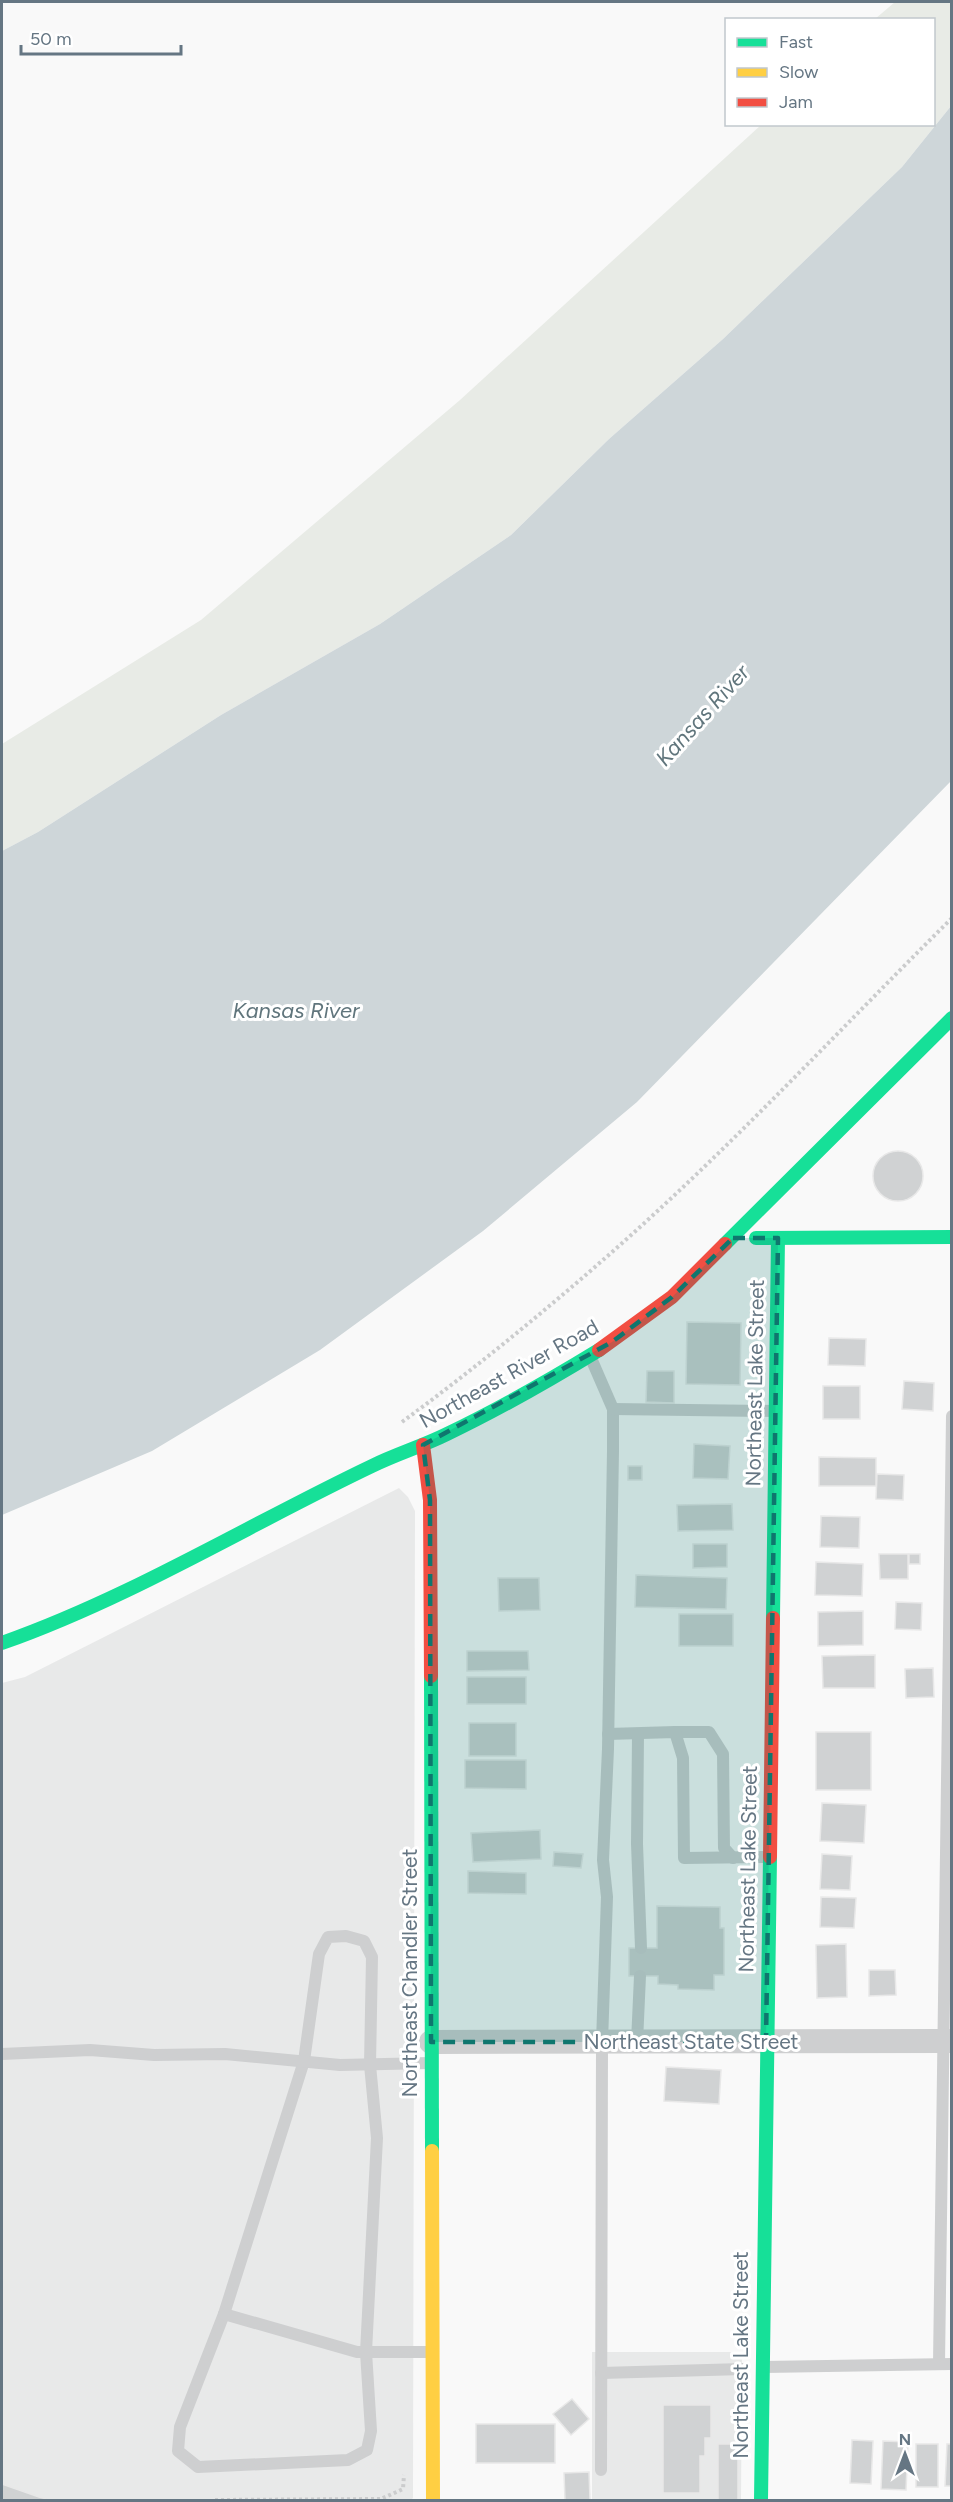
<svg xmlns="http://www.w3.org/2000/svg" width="953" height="2502" font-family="Figtree,sans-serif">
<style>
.built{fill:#e8e9e9}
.green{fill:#e8ebe6}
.water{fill:#ced6d9}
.building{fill:#d0d2d3;stroke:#e8e8e8;stroke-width:1.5}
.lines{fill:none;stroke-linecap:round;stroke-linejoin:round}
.path{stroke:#cbcccd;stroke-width:4;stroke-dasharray:3 3;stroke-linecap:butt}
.lane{stroke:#cecfd0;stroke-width:12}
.street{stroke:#cecfd0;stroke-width:24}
.fast{stroke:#16e098;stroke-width:14}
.slow{stroke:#ffcf43;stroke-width:14}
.jam{stroke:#f24e42;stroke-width:14}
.marked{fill:#0f766e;fill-opacity:0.2;stroke:#0f766e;stroke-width:4.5;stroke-dasharray:12 8;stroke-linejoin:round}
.labels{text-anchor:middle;stroke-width:6;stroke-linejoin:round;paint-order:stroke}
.street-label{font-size:21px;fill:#657683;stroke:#fff}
.water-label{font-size:22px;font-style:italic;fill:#60757c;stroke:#fff}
</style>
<rect width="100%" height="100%" fill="#f9f9f9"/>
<g class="built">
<path d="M399,1488L408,1497L415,1511L413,2498L411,2500H2V1683L25,1677Z"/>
<path d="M592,2352H742L741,2500H592Z"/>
</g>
<path class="green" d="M895,2H951V106L902,167L723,339L609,439L511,535L380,624L221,715L38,832L2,851V744L201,620L460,400L761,125L934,124V20L875,19Z"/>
<path class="water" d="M951,106V781L637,1102L483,1231L320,1350L152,1451L2,1515V851L38,832L221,715L380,624L511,535L609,439L723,339L902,167Z"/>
<g class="building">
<circle cx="898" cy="1176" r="25"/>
<path d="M687,1322L741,1323L740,1385L686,1384Z"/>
<path d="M829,1338L866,1339L865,1366L828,1365Z"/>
<path d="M647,1371H674V1403L646,1402Z"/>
<path d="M904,1381L934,1383L933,1411L902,1409Z"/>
<rect x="823" y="1386" width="37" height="33"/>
<path d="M694,1444L730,1446L728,1479L693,1478Z"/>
<path d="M819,1457L876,1458V1486H819Z"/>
<rect x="628" y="1466" width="14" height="14"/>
<path d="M877,1474L904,1475L903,1500L876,1499Z"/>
<path d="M732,1504L733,1530L678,1531L677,1505Z"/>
<path d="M821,1516L860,1517L859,1548L820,1547Z"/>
<path d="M693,1544H727V1567L693,1568Z"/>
<path d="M879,1554H908V1579H880Z"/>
<rect x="909" y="1554" width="11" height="10"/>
<path d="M816,1562L863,1564L862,1596L815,1595Z"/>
<path d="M636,1575L727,1578L726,1609L635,1607Z"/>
<path d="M498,1578H539L540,1610L499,1611Z"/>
<path d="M896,1602L922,1603L921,1630L895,1629Z"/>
<path d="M863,1611V1645L818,1646V1612Z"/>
<rect x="679" y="1614" width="54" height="32"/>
<path d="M467,1651H528L529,1670L467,1671Z"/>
<path d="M875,1655V1688H823L822,1656Z"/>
<path d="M933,1668L934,1697L906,1698L905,1669Z"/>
<rect x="467" y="1677" width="59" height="27"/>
<rect x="469" y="1723" width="47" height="33"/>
<rect x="816" y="1732" width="55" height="58"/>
<path d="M465,1760H526V1789L465,1788Z"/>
<path d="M822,1803L866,1805L864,1843L820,1841Z"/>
<path d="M540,1830L541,1859L473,1862L471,1833Z"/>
<path d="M554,1852L583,1854L581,1868L553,1866Z"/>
<path d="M822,1854L852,1856L850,1890L820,1889Z"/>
<path d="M468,1871L526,1873V1894L468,1893Z"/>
<path d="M821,1897L856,1898L854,1928L820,1927Z"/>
<path d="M657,1906L720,1907V1928H724V1975H714V1990L678,1989V1985L658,1984V1976H629V1948H657Z"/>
<path d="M846,1944L847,1997L817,1998L816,1945Z"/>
<path d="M869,1970H895L896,1995L869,1996Z"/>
<path d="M666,2067L721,2070L719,2104L664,2101Z"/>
<path d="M572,2399L589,2419L571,2435L553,2414Z"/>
<path d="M663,2405H711V2438H705V2456H700V2493H663Z"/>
<rect x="476" y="2424" width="79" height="39"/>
<path d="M852,2440L873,2441L871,2484L850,2483Z"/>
<path d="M883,2441L908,2442L906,2490L881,2489Z"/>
<rect x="718" y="2444" width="20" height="56"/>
<rect x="916" y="2444" width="22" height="43"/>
<path d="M947,2444H952V2486H945Z"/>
<path d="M589,2472L590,2500H565L564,2473Z"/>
<path d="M2,2484L39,2497L51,2500H2Z"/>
</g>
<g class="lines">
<g class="path">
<path d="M402,1422C477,1367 550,1307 620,1245C736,1142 842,1027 952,918"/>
<path d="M215,2500L381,2499L403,2489L404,2475"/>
</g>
<g class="lane">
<path d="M590,1356L613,1409V1451L608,1749L603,1860L607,1897L602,2042L601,2470"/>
<path d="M613,1409L773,1411"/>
<path d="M675,1732H709L723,1754L724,1848L733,1858"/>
<path d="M608,1734L675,1732L683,1758L684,1858L769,1857"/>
<path d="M638,1735L637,1844L641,1948"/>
<path d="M346,1936L364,1941L372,1957L370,2065L377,2138L366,2352L371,2431L367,2450L348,2460L198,2467L178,2451L180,2427L224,2314L304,2061L319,1954L328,1937Z"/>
<path d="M637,2042L640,1976"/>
<path d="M2,2054L90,2050L154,2055L225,2054L340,2065L430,2063"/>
<path d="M224,2314L357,2352H431"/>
<path d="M939,2364L952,1416"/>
<path d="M764,2367L952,2364"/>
<path d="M601,2373L743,2369"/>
</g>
<path class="street" d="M431,2042L952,2041"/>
<g class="fast">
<path d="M756,1238L952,1237"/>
<path d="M725,1244L952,1018"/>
<path d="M773,1618L778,1238"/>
<path d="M2,1643C132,1597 248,1525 372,1466C396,1454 423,1446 447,1434C499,1409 550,1380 599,1350"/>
<path d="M431,1676L432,2151"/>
<path d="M761,2500L770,1857"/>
</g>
<path class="slow" d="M432,2151L433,2500"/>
<g class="jam">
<path d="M599,1350L672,1297L725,1244"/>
<path d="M423,1445L430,1500L431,1676"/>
<path d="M770,1857L773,1618"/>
</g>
</g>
<path class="marked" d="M733,1238H778L766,2042H431L430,1500L423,1445L612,1342L672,1297Z"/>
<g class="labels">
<g class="street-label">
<text transform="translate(509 1374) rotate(-29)" y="7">Northeast River Road</text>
<text transform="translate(755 1383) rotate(-89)" y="7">Northeast Lake Street</text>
<text transform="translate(748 1869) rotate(-89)" y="7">Northeast Lake Street</text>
<text transform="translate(410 1973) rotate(-90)" y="7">Northeast Chandler Street</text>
<text x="691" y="2049">Northeast State Street</text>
<text transform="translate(741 2355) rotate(-90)" y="7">Northeast Lake Street</text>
</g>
<g class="water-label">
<text transform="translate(702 715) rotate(-48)" y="8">Kansas River</text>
<text x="296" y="1018">Kansas River</text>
</g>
</g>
<rect width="953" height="2502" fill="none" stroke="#657683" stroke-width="6"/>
<rect x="725" y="18" width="210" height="108" fill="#ffffff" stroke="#c1c8cd" stroke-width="1.5"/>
<rect x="737" y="38" width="30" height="9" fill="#16e098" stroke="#c1c8cd" stroke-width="1.5"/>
<text x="779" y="48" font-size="18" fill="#657683">Fast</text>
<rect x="737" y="68" width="30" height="9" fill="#ffcf43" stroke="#c1c8cd" stroke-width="1.5"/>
<text x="779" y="78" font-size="18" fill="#657683">Slow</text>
<rect x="737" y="98" width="30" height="9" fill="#f24e42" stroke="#c1c8cd" stroke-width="1.5"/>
<text x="779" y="108" font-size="18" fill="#657683">Jam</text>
<g transform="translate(905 2454)" stroke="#ffffff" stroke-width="4.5" paint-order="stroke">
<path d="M0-4.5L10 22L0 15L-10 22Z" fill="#657683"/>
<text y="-9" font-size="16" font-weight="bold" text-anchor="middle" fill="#657683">N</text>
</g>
<path d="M21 45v9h160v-9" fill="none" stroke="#657683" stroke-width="3"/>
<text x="30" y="45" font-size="18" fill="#657683" stroke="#ffffff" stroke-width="4.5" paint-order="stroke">50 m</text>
</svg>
